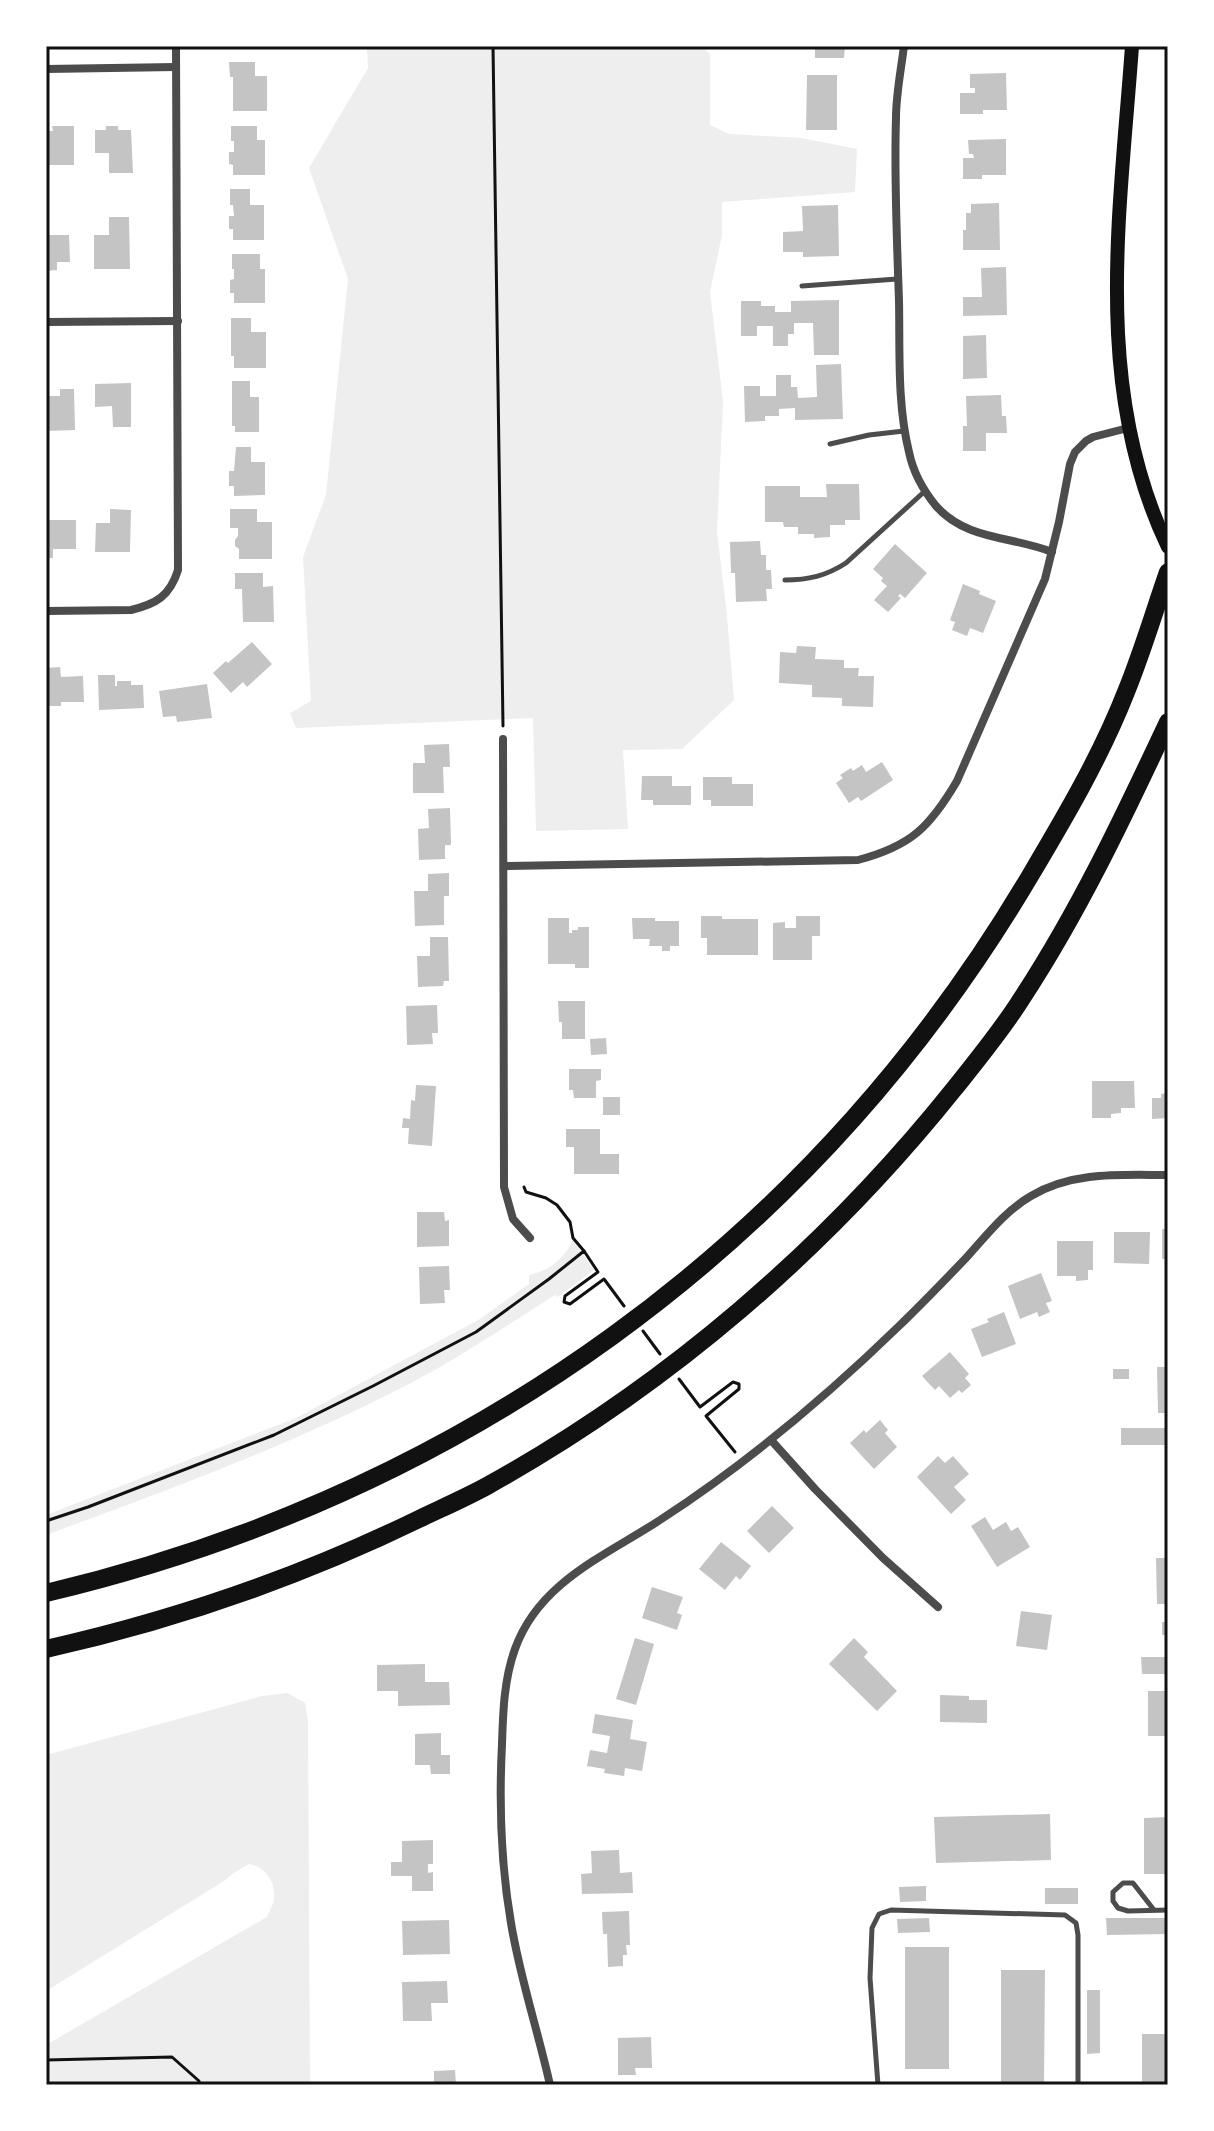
<svg xmlns="http://www.w3.org/2000/svg" width="1214" height="2131" font-family="Commissioner,sans-serif">
<style>
.green{fill:#eee}
.building{fill:#c4c4c4}
.lines{fill:none;stroke-linecap:round;stroke-linejoin:round}
.path{stroke:#111;stroke-width:3}
.service{stroke:#4c4c4c;stroke-width:5}
.minor{stroke:#4c4c4c;stroke-width:8}
.secondary{stroke:#111;stroke-width:14}
.motorway{stroke:#111;stroke-width:18}
.neatline{fill:none;stroke:#111;stroke-width:3}
</style>
<rect width="100%" height="100%" fill="#fff"/>
<g class="green">
<path d="M367,46H700L710,54V125L729,134L801,138L857,149L855,192L722,202V235L710,292L723,402L717,532L727,616L734,700L682,749L623,750L628,829L536,831L533,718L296,728L290,713L311,701L303,557L326,495L348,279L309,168L368,68Z"/>
<path d="M573,1240L594,1270L558,1297L555,1295C504,1327 453,1362 399,1389C286,1447 165,1491 46,1535V1515L296,1418L480,1319L529,1284V1275C550,1270 563,1260 573,1240Z"/>
<path d="M287,1693L305,1703L308,1721L310,2085H46V2045L267,1917C269,1912 274,1904 274,1898C276,1881 264,1866 249,1864L235,1872L224,1881L46,1991V1755L262,1696Z"/>
</g>
<g class="building">
<path d="M815,46H845L844,58H815Z"/>
<path d="M229,62H255V76H267V111H233V77H230Z"/>
<path d="M1006,73L1007,110H983V114H960V93H975V88H970V74Z"/>
<path d="M807,75H837V130H806Z"/>
<path d="M52,126H74V165H46V131H53Z"/>
<path d="M106,126H118V130H131L133,173H109V153H95V130H106Z"/>
<path d="M231,126H257V140H265V175H233V165L229,164V152H234V141H231Z"/>
<path d="M1006,139V175H982V179H963V158H974L973,154H969L968,140Z"/>
<path d="M230,189H250V205H264V240H233V229H229V216H234L233,205H230Z"/>
<path d="M999,203L1000,250H963V230H966V213H971V204Z"/>
<path d="M838,205L839,256L803,257V252H783V232L803,231L802,206Z"/>
<path d="M109,217H129L130,269H94V235H109Z"/>
<path d="M46,235H69L70,262H57V270L46,271Z"/>
<path d="M232,254H260V269H265V303H234V293H230V280L234,279V269H232Z"/>
<path d="M1006,267L1007,315L963,316V297H982L981,268Z"/>
<path d="M839,300V355H814L813,323H794V334H788V346H773V326H757V336H741V301H761V306H775V312H791V301Z"/>
<path d="M231,318H251V332H266V368H234V356H231Z"/>
<path d="M986,335L987,378L963,379V336Z"/>
<path d="M841,364L843,419L795,420V408L779,409V416H765V421L745,422L744,386H760V396H776V375H791V387H797L798,398L817,397L816,365Z"/>
<path d="M232,381H250V397H259V432H235V426H232Z"/>
<path d="M131,383V427H113L112,406L95,407V384Z"/>
<path d="M60,389H74L75,430L46,431V396H60Z"/>
<path d="M1001,395L1002,416H1006L1007,433H986V451H963V426H967L966,396Z"/>
<path d="M236,447H251V462H265V495L234,496V486H229V471H234Z"/>
<path d="M826,484H859L860,520H845V525H830V537L814,538V534H798V527H784L783,522H765V486H800V497H827Z"/>
<path d="M110,509L131,510L130,552H95L96,523H110Z"/>
<path d="M230,509H257V522H272V559H239V549L235,546V540L238,536V528H230Z"/>
<path d="M46,510H49V520H76V549H53V558H46Z"/>
<path d="M760,541L761,555H766V570H771L772,589H766L767,601L736,602L735,573H731L730,542Z"/>
<path d="M895,544L927,573L905,598L900,594L898,596L901,598L888,612L874,600L887,586L881,581L883,578L873,569Z"/>
<path d="M235,573H263V587L273,586L274,622H243L242,589H235Z"/>
<path d="M963,584L980,591L979,594L996,601L983,633L970,628L967,636L952,630L955,622L950,620Z"/>
<path d="M252,642L272,664L247,687L243,682L231,693L213,673L226,661L228,663Z"/>
<path d="M797,646L816,647L815,659L844,660V668H859L858,676H874L873,707L842,706V698L812,697V685L779,683L780,652L796,653Z"/>
<path d="M60,667L61,677L83,676L84,702H61V706H46V668Z"/>
<path d="M98,675H115V686H117V681H131V685H143L144,708L99,710Z"/>
<path d="M207,684L212,718L177,722L176,716L163,717L159,691Z"/>
<path d="M449,744L450,767H443L444,793H413V763H425L424,745Z"/>
<path d="M882,762L893,780L861,801L858,797L849,803L836,783L843,778L840,775L851,768L853,771L862,765L866,772Z"/>
<path d="M642,776H672V786H691V805H653V800H641Z"/>
<path d="M703,777H732V784H753V806H711V800H703Z"/>
<path d="M450,808L451,845H445V859L419,860L418,829L429,828L428,809Z"/>
<path d="M449,873V896H444V925L415,926L414,891H428V874Z"/>
<path d="M701,916H722V919H758V955H707V938H701Z"/>
<path d="M796,916H820V936H812V960H773V923L785,922V928H796Z"/>
<path d="M548,918H569V933H572V930H578V927H589V968H575V964H548Z"/>
<path d="M632,918H655V921H679V946H670V951H662V946H649L650,939H633Z"/>
<path d="M430,937H448L449,981H444L443,986L418,987L417,956H430Z"/>
<path d="M558,1001H585V1039H562V1022H559Z"/>
<path d="M437,1005L438,1033H432L433,1044L407,1045L406,1006Z"/>
<path d="M606,1038L607,1054L591,1055L590,1039Z"/>
<path d="M569,1069H601V1080L596,1081V1098H574L573,1090H569Z"/>
<path d="M1092,1081H1134L1135,1108H1121V1113L1111,1114V1118H1092Z"/>
<path d="M416,1085L436,1086L432,1146L408,1144L409,1128H402L403,1118L410,1119L411,1100L415,1101Z"/>
<path d="M1168,1093V1118L1152,1119V1098H1161V1094Z"/>
<rect x="603" y="1097" width="17" height="18"/>
<path d="M566,1129H600V1154H619V1174H574V1147H566Z"/>
<path d="M417,1212H444L445,1221L449,1220V1246L417,1247Z"/>
<rect x="1162" y="1229" width="6" height="30"/>
<path d="M1114,1232H1150L1149,1264L1114,1263Z"/>
<path d="M1057,1241H1093V1270H1088V1280L1076,1281V1276H1057Z"/>
<path d="M449,1266L450,1290H444L445,1303L420,1304L419,1267Z"/>
<path d="M1041,1273L1052,1301L1046,1303L1050,1312L1039,1317L1037,1312L1020,1319L1008,1286Z"/>
<path d="M1004,1312L1016,1344L982,1357L971,1329L989,1322L987,1319Z"/>
<path d="M950,1352L969,1374L965,1378L971,1385L962,1393L959,1390L950,1398L939,1386L935,1390L922,1376Z"/>
<path d="M1157,1367H1168V1413H1158Z"/>
<rect x="1113" y="1369" width="16" height="10"/>
<path d="M880,1420L888,1430L885,1433L897,1447L874,1469L850,1443L864,1430L866,1433Z"/>
<rect x="1121" y="1428" width="47" height="17"/>
<path d="M938,1456L945,1463L953,1456L969,1474L954,1487L966,1500L951,1514L917,1477Z"/>
<path d="M772,1506L794,1528L769,1553L747,1531Z"/>
<path d="M985,1517L993,1530L1006,1522L1011,1531L1018,1527L1030,1547L997,1567L971,1526Z"/>
<path d="M721,1542L751,1566L740,1580L736,1576L725,1590L699,1569Z"/>
<path d="M1156,1558H1168V1604H1157Z"/>
<path d="M652,1587L683,1597L677,1613L682,1615L677,1630L642,1618Z"/>
<path d="M1021,1611L1052,1615L1047,1650L1016,1646Z"/>
<rect x="1162" y="1622" width="6" height="13"/>
<path d="M635,1638L654,1644L636,1705L616,1699Z"/>
<path d="M854,1638L868,1652L864,1657L897,1691L877,1711L829,1664Z"/>
<path d="M1141,1657H1168V1674H1142Z"/>
<path d="M425,1664V1682H449L450,1705L398,1706V1691H377V1665Z"/>
<rect x="1148" y="1691" width="20" height="45"/>
<path d="M940,1695L969,1696V1700H987V1723L940,1722Z"/>
<path d="M595,1714L633,1720L630,1739L647,1742L642,1771L625,1768L624,1776L604,1773L605,1769L587,1766L590,1750L607,1753L610,1736L592,1733Z"/>
<path d="M441,1733V1755H450V1774H431L430,1765H415V1734Z"/>
<path d="M1050,1814L1051,1860L936,1863L934,1817Z"/>
<path d="M1168,1817V1874H1144V1818Z"/>
<path d="M433,1840V1864H428V1873L433,1872V1891H412V1876H391V1862H402V1841Z"/>
<path d="M619,1850L620,1873L632,1872L633,1893L582,1894L581,1874L592,1873L591,1851Z"/>
<path d="M926,1886V1901L900,1902L899,1887Z"/>
<rect x="1045" y="1888" width="33" height="16"/>
<path d="M629,1911L630,1945H626L627,1955H623V1966L608,1967L607,1934H603L602,1912Z"/>
<path d="M929,1918L930,1932L898,1933L897,1919Z"/>
<path d="M1106,1918H1168V1934L1107,1935Z"/>
<path d="M449,1920L450,1954L403,1955L402,1921Z"/>
<rect x="905" y="1947" width="44" height="122"/>
<path d="M1001,1970H1045L1044,2085H1001Z"/>
<path d="M447,1981L448,2003H431L432,2021H403L402,1982Z"/>
<path d="M1087,1990H1100V2053L1087,2054Z"/>
<rect x="1142" y="2034" width="26" height="49"/>
<path d="M651,2037L652,2068H635L636,2075H618V2038Z"/>
<path d="M455,2070L456,2085H434V2071Z"/>
</g>
<g class="lines">
<g class="path">
<path d="M493,46L503,726"/>
<path d="M524,1187L526,1192L546,1198L557,1205L570,1222L573,1238L584,1251"/>
<path d="M643,1331L660,1354"/>
<path d="M679,1379L700,1407L733,1382L739,1384V1389L706,1416L735,1452"/>
<path d="M46,1521L88,1507L274,1435L373,1386L476,1332L549,1279L584,1251L598,1272L565,1296L564,1302L570,1304L604,1279L624,1306"/>
<path d="M46,2060L172,2057L199,2081V2085"/>
</g>
<g class="service">
<path d="M802,286L897,279"/>
<path d="M830,444L869,435L904,431"/>
<path d="M785,580C808,580 826,576 846,563L925,491"/>
<path d="M1154,1910L1133,1883H1123L1113,1892V1901L1118,1908L1128,1911L1168,1910"/>
<path d="M878,2085L870,1978L872,1928L879,1914L891,1910L1065,1915L1076,1923L1078,1935V2085"/>
</g>
<g class="minor">
<path d="M904,46C901,70 896,94 896,118C894,179 897,240 899,301C900,351 897,403 909,452C913,472 923,490 936,506C967,541 1013,536 1052,552"/>
<path d="M46,69L176,67"/>
<path d="M46,322L178,321"/>
<path d="M46,611L131,610C156,604 170,596 178,570L176,46"/>
<path d="M503,739L504,1187L513,1219L530,1238"/>
<path d="M504,866L858,860C911,846 930,827 957,781L1045,579L1059,522L1070,464L1075,452L1086,441L1093,437L1128,428"/>
<path d="M771,1440L815,1489L883,1558L938,1607"/>
<path d="M550,2085C538,2031 520,1978 511,1923C501,1865 499,1803 502,1744C503,1712 504,1679 515,1649C539,1582 605,1556 660,1520C746,1464 825,1398 899,1326C922,1304 944,1281 966,1258C986,1236 1005,1211 1031,1196C1073,1171 1121,1175 1168,1175"/>
</g>
<path class="secondary" d="M1132,46C1120,215 1092,388 1168,547"/>
<g class="motorway">
<path d="M46,1593C463,1494 811,1246 1030,876C1065,817 1101,756 1126,692C1142,653 1154,612 1168,572"/>
<path d="M46,1649C175,1620 300,1577 419,1519C442,1508 465,1498 487,1486C667,1386 826,1249 954,1089C978,1059 1002,1030 1022,998C1079,911 1124,816 1168,722"/>
</g>
</g>
<rect width="1214" height="2131" fill="none" stroke="#ffffff" stroke-width="96"/>
<rect x="48" y="48" width="1118" height="2035" class="neatline"/>
</svg>
